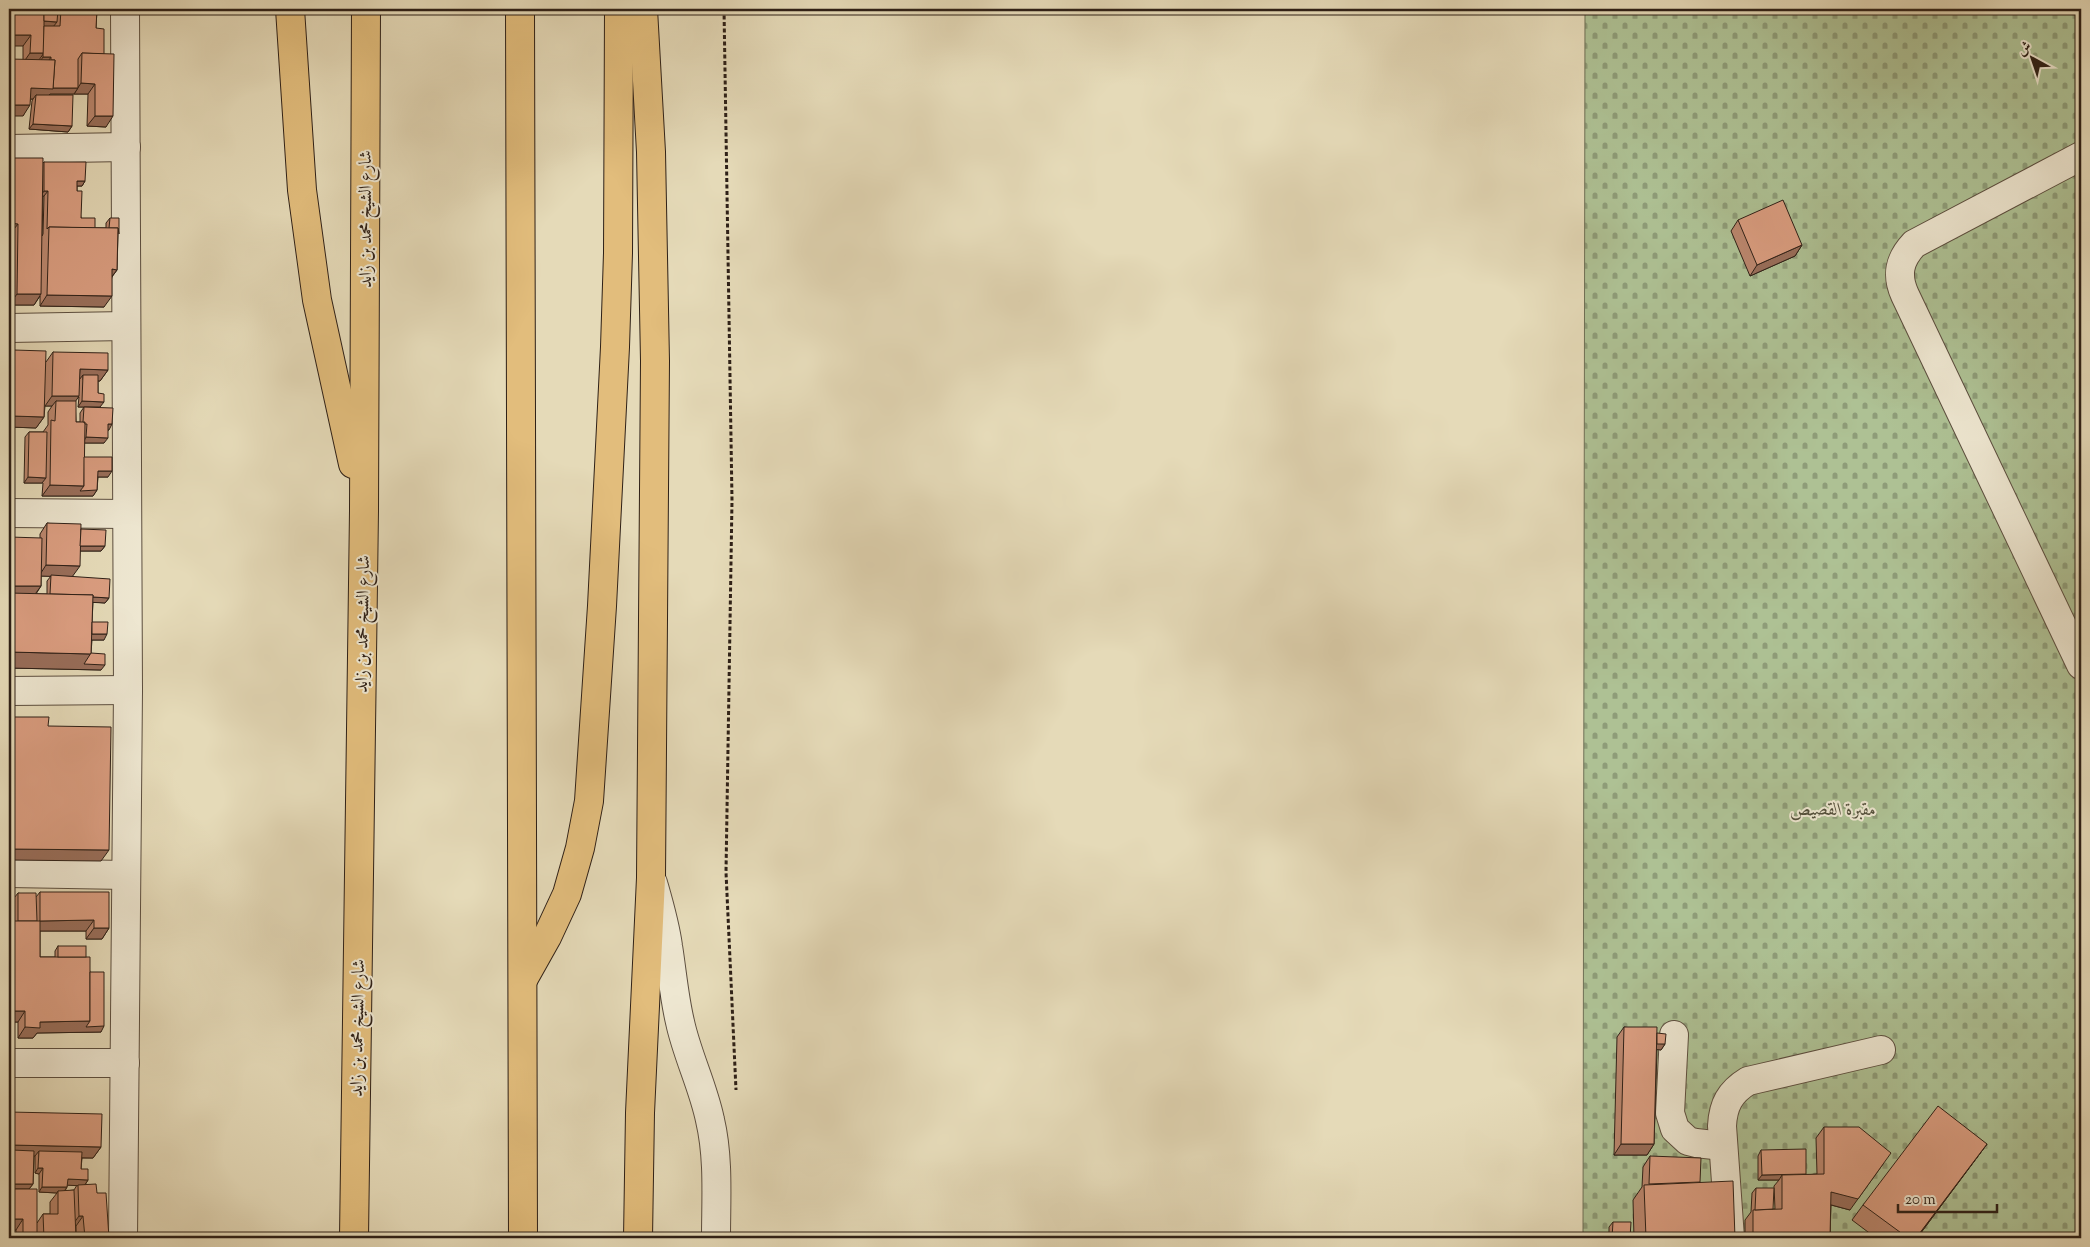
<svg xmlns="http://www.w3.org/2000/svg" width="2090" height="1247" font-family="'Sorts Mill Goudy',Amiri,serif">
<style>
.cemetery{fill:url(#cemetery-stones);stroke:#6e7056}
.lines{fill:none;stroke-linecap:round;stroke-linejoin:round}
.minor-casing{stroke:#5c4e3f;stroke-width:30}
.highway-casing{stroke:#2e2017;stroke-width:30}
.path{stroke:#2e2017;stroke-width:3;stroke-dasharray:4 2.5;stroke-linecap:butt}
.minor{stroke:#eee7d1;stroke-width:28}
.highway{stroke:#e2bd7c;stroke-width:28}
.wall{fill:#bb876e;stroke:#2e2017;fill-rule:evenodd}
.shaded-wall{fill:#996e5a;stroke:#2e2017}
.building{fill:#da9d80;stroke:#2e2017}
.labels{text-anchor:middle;stroke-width:4;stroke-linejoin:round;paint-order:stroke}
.street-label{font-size:18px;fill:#2e2017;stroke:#eee7d1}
.park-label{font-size:18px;font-style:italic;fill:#54503c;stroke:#eee7d1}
</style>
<defs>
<pattern id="cemetery-stones" width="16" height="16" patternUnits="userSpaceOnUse" patternTransform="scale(1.25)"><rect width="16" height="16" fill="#aec194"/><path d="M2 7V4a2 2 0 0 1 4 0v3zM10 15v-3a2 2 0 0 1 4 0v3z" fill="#8e9c78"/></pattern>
</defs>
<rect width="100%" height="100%" fill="#e5dab8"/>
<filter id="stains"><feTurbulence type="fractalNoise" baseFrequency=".004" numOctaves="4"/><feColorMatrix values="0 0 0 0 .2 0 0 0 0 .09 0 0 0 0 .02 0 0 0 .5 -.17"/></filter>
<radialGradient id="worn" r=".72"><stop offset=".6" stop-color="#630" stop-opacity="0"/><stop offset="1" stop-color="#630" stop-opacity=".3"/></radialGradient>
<path class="cemetery" d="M1585,9H2081V1238H1583Z"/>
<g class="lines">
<g class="minor-casing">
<g id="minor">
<path d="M9,149L126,147"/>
<path d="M2081,156L1914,244C1899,260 1896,275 1905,295L2081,665"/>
<path d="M9,328L126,326"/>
<path d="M9,513L127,514"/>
<path d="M9,691L128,690"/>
<path d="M9,873L126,875"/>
<path d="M653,883C659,904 665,924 668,946C672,971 674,997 680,1022C687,1055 703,1086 710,1120C719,1158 716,1200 716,1238"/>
<path d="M1674,1035L1670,1113L1675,1129L1688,1141L1696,1143L1723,1146"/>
<path d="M9,1063H125"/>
<path d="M123,1238L128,690L125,9"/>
<path d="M1730,1238L1722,1126C1723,1105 1730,1092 1748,1081L1881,1050"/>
</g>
</g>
<g class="highway-casing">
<g id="highway">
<path d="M290,9L302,190L317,300L353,464"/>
<path d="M520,9L523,1238"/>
<path d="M524,978L547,937L567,894L580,848L589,801L602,606L615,347L618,253L619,9"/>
<path d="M354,1238L364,511L366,9"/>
<path d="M638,1238L640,1113L651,878L655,361L651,152L643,9"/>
</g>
</g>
<path class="path" d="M724,9L732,500L726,872L736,1090"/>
<use href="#minor" class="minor"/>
<use href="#highway" class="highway"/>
</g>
<g class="wall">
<path d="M9,9H97L96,28L106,127L87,126L88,94H50L49,95L72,126L68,132L29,129L32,101L33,99H31L23,116V46Z"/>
<path d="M9,158L43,163L44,162L85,181L82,186H77V191L81,218L95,228H106V223L110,218L118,234L117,270L112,277L104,307L40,306V296L34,305H9L10,254L9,256ZM43,196H44L43,234L42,236Z"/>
<path d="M1738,220L1802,245L1795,256L1750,276L1731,231Z"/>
<path d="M14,350L46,362L53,352L108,370L100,381H98V393L100,407H78L79,397L75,401L76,422H80V413L84,407L109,430H108L104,443H84V457L108,477H98L97,490L93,496H42L43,483H24L25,437L29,432H43L48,425V412L52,406H45L44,417L36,428L11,427L10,483L9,485V358Z"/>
<path d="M47,523L81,529L105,546L101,551H80L72,577L109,598L105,603L93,602L92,622L104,640H92L91,653L101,670L9,668L40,538V534ZM41,576H51L47,581V594H36L41,586Z"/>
<path d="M40,892L109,928L102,939H86V931H40V957H55V951L58,946L86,957L90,972L101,1032L37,1033L33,1038H18V1022H9V894L12,921H14V898L18,893L36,897Z"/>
<path d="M1624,1027L1657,1033L1665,1044L1661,1050L1657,1049L1654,1144L1647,1155H1614L1617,1037Z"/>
<path d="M9,1112L101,1147L93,1158H82L81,1169L88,1180L85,1185L97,1193L109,1238H76V1226H75L76,1238H16V1230H9ZM34,1156H35V1173L39,1174V1192L57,1193L50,1202V1214H43L37,1223L29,1189L33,1184ZM67,1185H77L74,1190L65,1191L67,1187Z"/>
<path d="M1824,1127L1850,1210L1831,1205L1830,1238H1745V1220L1751,1212L1752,1193L1756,1188L1773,1209H1775L1774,1186L1779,1180H1758V1156L1761,1150L1805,1175L1817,1174L1816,1138Z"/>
<path d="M1987,1144L1917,1238H1876L1852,1220L1863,1205Z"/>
<path d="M1650,1156L1700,1182L1735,1238H1634L1633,1200L1642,1187L1643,1167Z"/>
<path d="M1613,1222L1630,1238H1609V1227Z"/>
</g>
<g class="shaded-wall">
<path d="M40,21L57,22L53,27L37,26Z"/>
<path d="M9,35H31L23,46H9Z"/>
<path d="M30,53H44L36,64L23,63Z"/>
<path d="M43,57H51L47,63H39Z"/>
<path d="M81,83L95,84L88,94H74Z"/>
<path d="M31,88H78L74,94H50L46,99L36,95L33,99H24Z"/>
<path d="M9,105H30L23,116H9Z"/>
<path d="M95,116H113L106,127L87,126Z"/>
<path d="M33,124L72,126L68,132L29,129Z"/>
<path d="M77,181H85L82,186H73Z"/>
<path d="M44,191H48L44,196L40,197Z"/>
<path d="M11,223L18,224L10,234L9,227Z"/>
<path d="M1802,245L1795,256L1750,276L1757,265Z"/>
<path d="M9,250H13L9,256Z"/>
<path d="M112,269L117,270L109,280Z"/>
<path d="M17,294H41L34,305H9Z"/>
<path d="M47,295L112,296L104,307L40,306Z"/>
<path d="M80,369L108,370L100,381L83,380V375L79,380Z"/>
<path d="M52,396H79L72,407L56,401L52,406H45Z"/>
<path d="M82,401L104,402L100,407H78Z"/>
<path d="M12,416L44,417L36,428L9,427V421Z"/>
<path d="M108,424H112L109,430L104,429Z"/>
<path d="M86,437L108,438L104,443H83Z"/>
<path d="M98,471H112L108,477H94Z"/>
<path d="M28,477L46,478L42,483H24Z"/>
<path d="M50,485L84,486L97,490L93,496H42Z"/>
<path d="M77,546H105L101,551H73Z"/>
<path d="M46,565L80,566L72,577L39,576Z"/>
<path d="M9,586H41L33,597H9Z"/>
<path d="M50,594L109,598L105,603L46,600Z"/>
<path d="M85,634H107L104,640H81Z"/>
<path d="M9,652L91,654L105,665L101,670L9,668Z"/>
<path d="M9,849L109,850L101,861L9,860Z"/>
<path d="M94,920L86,931H14L40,921Z"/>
<path d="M94,928H109L102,939H86Z"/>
<path d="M9,1011H25L18,1022H9Z"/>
<path d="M90,1021L104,1026L101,1032L37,1033L33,1038H18L25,1027L40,1022Z"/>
<path d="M1655,1043L1665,1044L1661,1050L1651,1049Z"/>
<path d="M1621,1144H1654L1647,1155H1614Z"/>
<path d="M1987,1144L1976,1159L1917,1238H1916Z"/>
<path d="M11,1145L101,1147L93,1158L39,1157V1151L35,1156H12V1150L9,1154Z"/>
<path d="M1883,1164L1850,1210L1824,1203L1831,1192Z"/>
<path d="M38,1168H43L39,1174L35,1173Z"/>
<path d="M1806,1174L1802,1179L1782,1175L1779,1180H1758L1762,1175Z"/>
<path d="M68,1179L88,1180L84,1186L64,1185Z"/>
<path d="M11,1184H33L29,1189H9V1187Z"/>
<path d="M42,1187H67L63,1193L58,1191L57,1193L39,1192Z"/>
<path d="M79,1216H83L76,1226L71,1227Z"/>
<path d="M9,1219H23L16,1230H9Z"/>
</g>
<g class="building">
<path d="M9,9H44V53H30L31,35H9Z"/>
<path d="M44,9H58L57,22L44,21Z"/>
<path d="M61,9H97L96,28L104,29V54L82,53L78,59V88H53L55,60H51V57H43L44,26H60Z"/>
<path d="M82,53L114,54L113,116H95V84L81,83Z"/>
<path d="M9,59L55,60L53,89L31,88L30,105H9Z"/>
<path d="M36,95H73L72,126L33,124Z"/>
<path d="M9,158H43L41,294H17L18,224L11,223V186H9Z"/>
<path d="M44,162H86L85,181H77V191H82L81,218H95V228L49,227L47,229L48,191H44Z"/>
<path d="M1783,200L1802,245L1757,265L1738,220Z"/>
<path d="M110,218H119V234L118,228H109Z"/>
<rect x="9" y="226" width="4" height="24"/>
<path d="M49,227L118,228L117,270L112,269V296L47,295Z"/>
<path d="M9,260H10L9,281Z"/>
<path d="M14,350L46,351L44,417L12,416Z"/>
<path d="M53,352L108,353V370L80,369L79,396H52Z"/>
<path d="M9,358H10L9,386Z"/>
<path d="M83,375H98V393L104,394V402L82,401Z"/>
<path d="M56,401H76V422H85L84,486L50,485L51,420L55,421Z"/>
<path d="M84,407L113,408L112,424H108V438L86,437L87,424H85V422H83Z"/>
<path d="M9,419H11L10,483H9Z"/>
<path d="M29,432H47L46,478L28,477Z"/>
<path d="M84,457H112V471H98L97,490L80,491L84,486Z"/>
<path d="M47,523L81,524L80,566L46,565Z"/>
<path d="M81,529L106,530L105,546H80Z"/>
<path d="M9,537L42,538L41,586H9Z"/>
<path d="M51,575L110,579L109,598L93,597V595L50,594Z"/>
<path d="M9,593L93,595L91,654L9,652Z"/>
<path d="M92,622H108L107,634H92Z"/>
<path d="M91,653L105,654V665L84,664Z"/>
<path d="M9,717H49L48,726L111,727L109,850L9,849Z"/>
<path d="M40,892H109V928H94V920L40,921Z"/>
<path d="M18,893H36L37,921H18Z"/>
<rect x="9" y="894" width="4" height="27"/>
<path d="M9,921H40V957H90V1021L40,1022V1028L25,1027V1011H9Z"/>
<rect x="58" y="946" width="28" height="11"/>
<path d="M90,972H104V1026L86,1027L90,1021Z"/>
<path d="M1624,1027H1657L1654,1144H1621Z"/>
<path d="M1657,1033L1666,1034L1665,1044H1657Z"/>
<path d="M1938,1106L1987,1144L1916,1238H1908L1863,1205Z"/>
<path d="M9,1112L102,1114L101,1147L11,1145L10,1178H9Z"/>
<path d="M1824,1127H1859L1891,1153L1858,1199L1831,1192L1830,1238H1753V1210L1782,1209V1175L1824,1174Z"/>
<path d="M1806,1149V1174L1762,1175L1761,1150Z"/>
<path d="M12,1150L34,1151L33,1184H11Z"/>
<path d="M39,1151L82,1152L81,1169H88V1180L68,1179L67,1187H42L43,1168H38Z"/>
<path d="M1650,1156L1701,1158L1700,1182L1649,1184Z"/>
<path d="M1733,1181L1735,1238H1646L1644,1185Z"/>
<path d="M96,1184L97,1193H106L109,1238H85L83,1216H79L78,1185Z"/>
<path d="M1756,1188H1774L1773,1209L1755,1210Z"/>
<path d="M9,1189H37V1238H23V1219H9Z"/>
<path d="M74,1190L76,1238H44L43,1214H58V1191Z"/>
<path d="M1613,1222H1631L1630,1238H1612Z"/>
</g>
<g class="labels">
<g class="street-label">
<text transform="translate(365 219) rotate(-90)" y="6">شارع الشيخ محمد بن زايد</text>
<text transform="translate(362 624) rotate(-89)" y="6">شارع الشيخ محمد بن زايد</text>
<text transform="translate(357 1028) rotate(-89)" y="6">شارع الشيخ محمد بن زايد</text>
</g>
<g class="park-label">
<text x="1833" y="815">مقبرة القصيص</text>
</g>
</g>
<rect width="2090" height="1247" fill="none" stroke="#e5dab8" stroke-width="30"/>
<rect x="10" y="10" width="2070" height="1227" fill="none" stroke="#2e2017" stroke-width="2.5"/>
<rect x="15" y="15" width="2060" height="1217" fill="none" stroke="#2e2017"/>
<g transform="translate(2032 58) rotate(320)" stroke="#eee7d1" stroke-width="4" paint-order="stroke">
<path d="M0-4L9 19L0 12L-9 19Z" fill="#2e2017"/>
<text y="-8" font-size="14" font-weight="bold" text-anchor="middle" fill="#2e2017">ش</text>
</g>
<path d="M1898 1204v8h99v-8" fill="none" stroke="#2e2017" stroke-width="2.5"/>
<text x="1905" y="1204" font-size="15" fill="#2e2017" stroke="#eee7d1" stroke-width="4" paint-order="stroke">20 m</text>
<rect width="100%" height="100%" filter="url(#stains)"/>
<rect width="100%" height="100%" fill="url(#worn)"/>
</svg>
